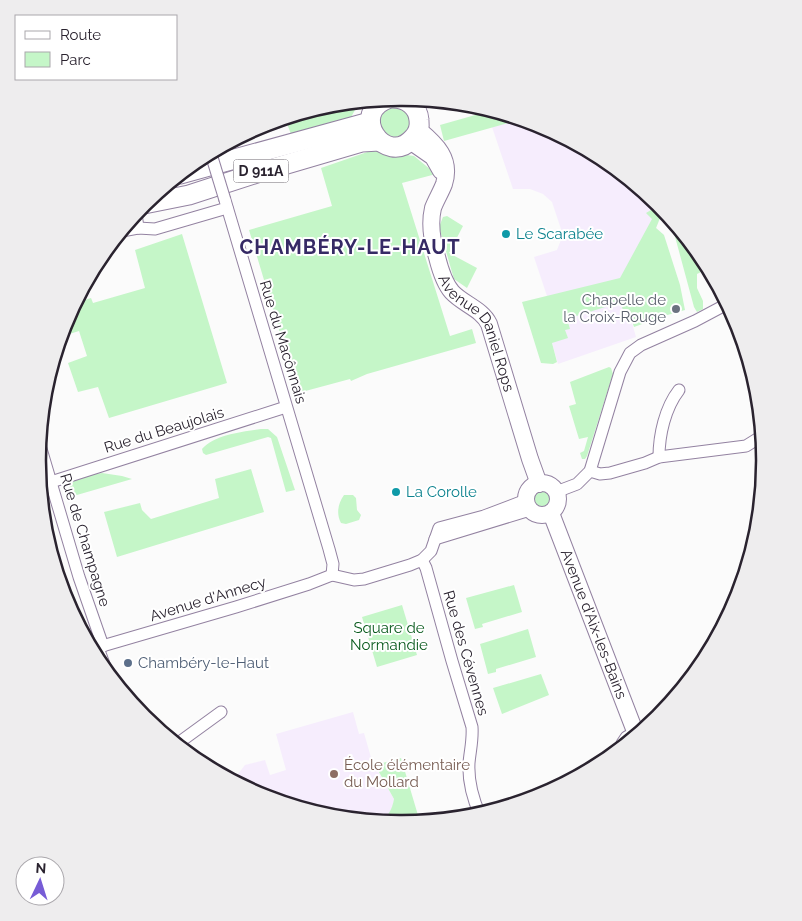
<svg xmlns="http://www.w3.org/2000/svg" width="802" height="921" font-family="Raleway,sans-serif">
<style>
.built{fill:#f6edfd}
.green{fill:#c5f6c8}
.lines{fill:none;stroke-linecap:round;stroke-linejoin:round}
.minor-casing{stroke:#9382a1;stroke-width:13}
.secondary-casing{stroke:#9382a1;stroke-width:18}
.primary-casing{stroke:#9382a1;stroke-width:21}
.minor{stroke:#fff;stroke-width:11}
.secondary{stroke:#fff;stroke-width:16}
.primary{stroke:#fff;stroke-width:19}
.minor-bridge-casing{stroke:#9382a1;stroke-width:13;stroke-linecap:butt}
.minor-bridge{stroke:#fff;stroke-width:11}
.culture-dot{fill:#0f9aa8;stroke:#fff;stroke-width:2}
.worship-dot{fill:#6b7280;stroke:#fff;stroke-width:2}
.service-dot{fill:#5c6f8a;stroke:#fff;stroke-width:2}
.education-dot{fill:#8d6e63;stroke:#fff;stroke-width:2}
.labels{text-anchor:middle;stroke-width:4;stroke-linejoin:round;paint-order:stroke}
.shield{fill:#fff;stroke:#6a656d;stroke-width:1}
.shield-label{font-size:14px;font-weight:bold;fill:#2a232f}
.culture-label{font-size:15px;fill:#0d838f;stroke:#fff;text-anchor:start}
.worship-label{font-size:15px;fill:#5b616d;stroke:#fff;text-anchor:end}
.street-label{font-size:15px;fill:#2a232f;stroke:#fff}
.park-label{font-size:15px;fill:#095a1d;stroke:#fff}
.service-label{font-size:15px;fill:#4e5e75;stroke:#fff;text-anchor:start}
.education-label{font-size:15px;fill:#785e54;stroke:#fff;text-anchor:start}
.district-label{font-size:20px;font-weight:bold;letter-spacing:1px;fill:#362a65;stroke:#fff}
.rim{fill:none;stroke:#2a232f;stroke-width:2.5}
</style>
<rect width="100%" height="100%" fill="#fbfbfb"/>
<g class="built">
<path d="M523,119L540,125L603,158L656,202L660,218L656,228L664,235L628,309L636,337L558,364L552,343L547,296L534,257L557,250L563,235L552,202L543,194L530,189H513L492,127Z"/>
<path d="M353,712L359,734L364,733L372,761L394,799L393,806L388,816L380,821H367L362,818L345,816L338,818L330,817L262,796L239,784L237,779L238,774L245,765L265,760L270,775L286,770L276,734Z"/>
</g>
<g class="green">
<path d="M360,101L350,119L292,137L285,118L330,104Z"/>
<circle cx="395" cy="122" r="15"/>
<path d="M493,110L523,119L444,141L440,125Z"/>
<path d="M376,149L385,152L414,156L436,174L402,183L450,336L472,329L476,343L367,374L351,381L350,379L298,393L249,230L332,206L321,168Z"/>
<path d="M655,201L660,218L656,228L664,235L680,285L685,310L664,316L634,327L628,309L623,311L621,302L567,319L570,329L565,330L568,338L552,343L557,362L553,364L541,363L522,302L620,278L652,219L646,213L651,210Z"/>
<path d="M447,216L463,226L449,253L477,268L467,288L454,279L439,227L443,217Z"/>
<path d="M670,218L689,241L699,264L705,270L697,274V288L703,301V309L697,312L694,307Z"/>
<path d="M182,234L227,383L109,418L98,387L78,392L68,363L87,356L79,331L63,336C61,325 70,313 75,303L91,298L93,303L145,288L135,250Z"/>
<path d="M609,367L611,368L613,374L587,456L585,459H582L580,453L584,451L588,437L579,439L569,406L576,404L570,382Z"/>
<path d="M261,429H268L277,437L295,490L286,492L271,438L268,437L206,455L203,453L202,449C216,434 242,432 261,429Z"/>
<path d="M251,469L264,512L117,557L104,512L140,503L142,510L151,519L219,498L215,479Z"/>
<path d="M102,473L122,476L132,479L70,497C64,477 88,475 102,473Z"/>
<circle cx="542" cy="499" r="12"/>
<path d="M344,495H353L356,498L357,510L361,515L359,520L346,524L341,523C336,514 338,503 344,495Z"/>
<path d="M514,585L522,612L482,624L483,627L475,629L466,598Z"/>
<path d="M402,605L417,655L377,667L362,617Z"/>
<path d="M528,629L536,657L496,669V672L488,674L480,644Z"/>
<path d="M541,674L549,695L502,714L493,688Z"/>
<path d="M401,758L420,822L401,824L377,822C388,818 392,810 394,799L375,765Z"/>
</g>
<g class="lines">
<g class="minor-casing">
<g id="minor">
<path d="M225,200L329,549L333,564L332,575"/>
<path d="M136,213L138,228"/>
<path d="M122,231L138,228L155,229L227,208"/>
<path d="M726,305L736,320"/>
<path d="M39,442L79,577L103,646"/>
<path d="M659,457C659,435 665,408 679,390"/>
<path d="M590,471L600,474L610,473L645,463L659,457L746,446L762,436"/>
<path d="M51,482L286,407"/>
<path d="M556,492L577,484L590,471L620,372L630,353L641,345L695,321L727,304"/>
<path d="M435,539L530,510"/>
<path d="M422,560L426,568L452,661L472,727C473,740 470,751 469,763C468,781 473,799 480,815"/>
<path d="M98,648L107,672"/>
<path d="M92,649L236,607L309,584L332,575L354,580L364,579L410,565L422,560L431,551L439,528L484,516L526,500"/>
<path d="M177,744L221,712"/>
</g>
</g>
<g class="secondary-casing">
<g id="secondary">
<path id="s1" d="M419,130C436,144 452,159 444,184C441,192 436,200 433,208C429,225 432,241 437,257C440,269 444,283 452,292C463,304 482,309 489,324L530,459L539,484"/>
<path d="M410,141L433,157L441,171"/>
<circle cx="542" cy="499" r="16"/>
<path id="s2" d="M551,513L636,734"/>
<path d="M624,745L628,739L639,733"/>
</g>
</g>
<g class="primary-casing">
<g id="primary">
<path d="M390,98C346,112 386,169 413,138C418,133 420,127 419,120C418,107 407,98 393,98"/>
<path d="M180,174L370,122"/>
<path d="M144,204L189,195L260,172L362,142L379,141"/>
</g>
</g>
<use href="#minor" class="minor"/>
<use href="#secondary" class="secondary"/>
<use href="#primary" class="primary"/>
<g class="minor-bridge-casing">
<path id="minor-bridge" d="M211,154L225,200"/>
</g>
<use href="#minor-bridge" class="minor-bridge"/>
</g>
<g class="culture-dot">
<circle cx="506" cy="234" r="5"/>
<circle cx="396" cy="492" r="5"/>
</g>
<circle class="worship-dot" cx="676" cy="309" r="5"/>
<circle class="service-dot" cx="128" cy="663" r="5"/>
<circle class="education-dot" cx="334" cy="774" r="5"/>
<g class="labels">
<rect class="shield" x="233.5" y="159.5" width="55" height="23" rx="4"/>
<g class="shield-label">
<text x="261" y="176">D 911A</text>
</g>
<g class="culture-label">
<text x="516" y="239">Le Scarabée</text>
<text x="406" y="497">La Corolle</text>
</g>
<g class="worship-label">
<text x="666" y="305">Chapelle de<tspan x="666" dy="17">la Croix-Rouge</tspan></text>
</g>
<g class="street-label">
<text dy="5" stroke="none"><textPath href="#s1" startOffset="229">Avenue Daniel Rops</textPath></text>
<text transform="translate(283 342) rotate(73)" y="5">Rue du Macônnais</text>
<text transform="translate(164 430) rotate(-17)" y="5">Rue du Beaujolais</text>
<text transform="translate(85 540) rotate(73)" y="5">Rue de Champagne</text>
<text transform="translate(208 599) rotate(-17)" y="5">Avenue d'Annecy</text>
<text dy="5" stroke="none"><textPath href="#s2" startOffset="119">Avenue d'Aix-les-Bains</textPath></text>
<text transform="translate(466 653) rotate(74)" y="5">Rue des Cévennes</text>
</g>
<g class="park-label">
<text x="389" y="633">Square de<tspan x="389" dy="17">Normandie</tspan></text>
</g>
<g class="service-label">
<text x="138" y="668">Chambéry-le-Haut</text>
</g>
<g class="education-label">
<text x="344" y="770">École élémentaire<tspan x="344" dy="17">du Mollard</tspan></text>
</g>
<g class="district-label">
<text x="350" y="254">CHAMBÉRY-LE-HAUT</text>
</g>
</g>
<path d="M0 0H802V921H0ZM400 106H402A354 354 0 0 1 756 460V461A354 354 0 0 1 402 815H400A354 354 0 0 1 46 461V460A354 354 0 0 1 400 106Z" fill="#eeedee" fill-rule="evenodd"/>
<path class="rim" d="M400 106H402A354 354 0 0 1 756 460V461A354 354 0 0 1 402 815H400A354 354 0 0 1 46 461V460A354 354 0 0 1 400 106Z"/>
<rect x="15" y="15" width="162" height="65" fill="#ffffff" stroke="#aaa7ac"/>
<rect x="25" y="31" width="25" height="8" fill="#ffffff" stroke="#aaa7ac"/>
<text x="60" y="40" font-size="15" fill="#2a232f">Route</text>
<rect x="25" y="52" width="25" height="15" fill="#c5f6c8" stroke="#aaa7ac"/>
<text x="60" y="65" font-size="15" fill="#2a232f">Parc</text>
<g transform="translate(40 881) rotate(4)"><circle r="24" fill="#ffffff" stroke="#aaa7ac"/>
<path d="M0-4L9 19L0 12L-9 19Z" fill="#775cd6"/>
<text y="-8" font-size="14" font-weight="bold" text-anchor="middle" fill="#2a232f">N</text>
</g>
</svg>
